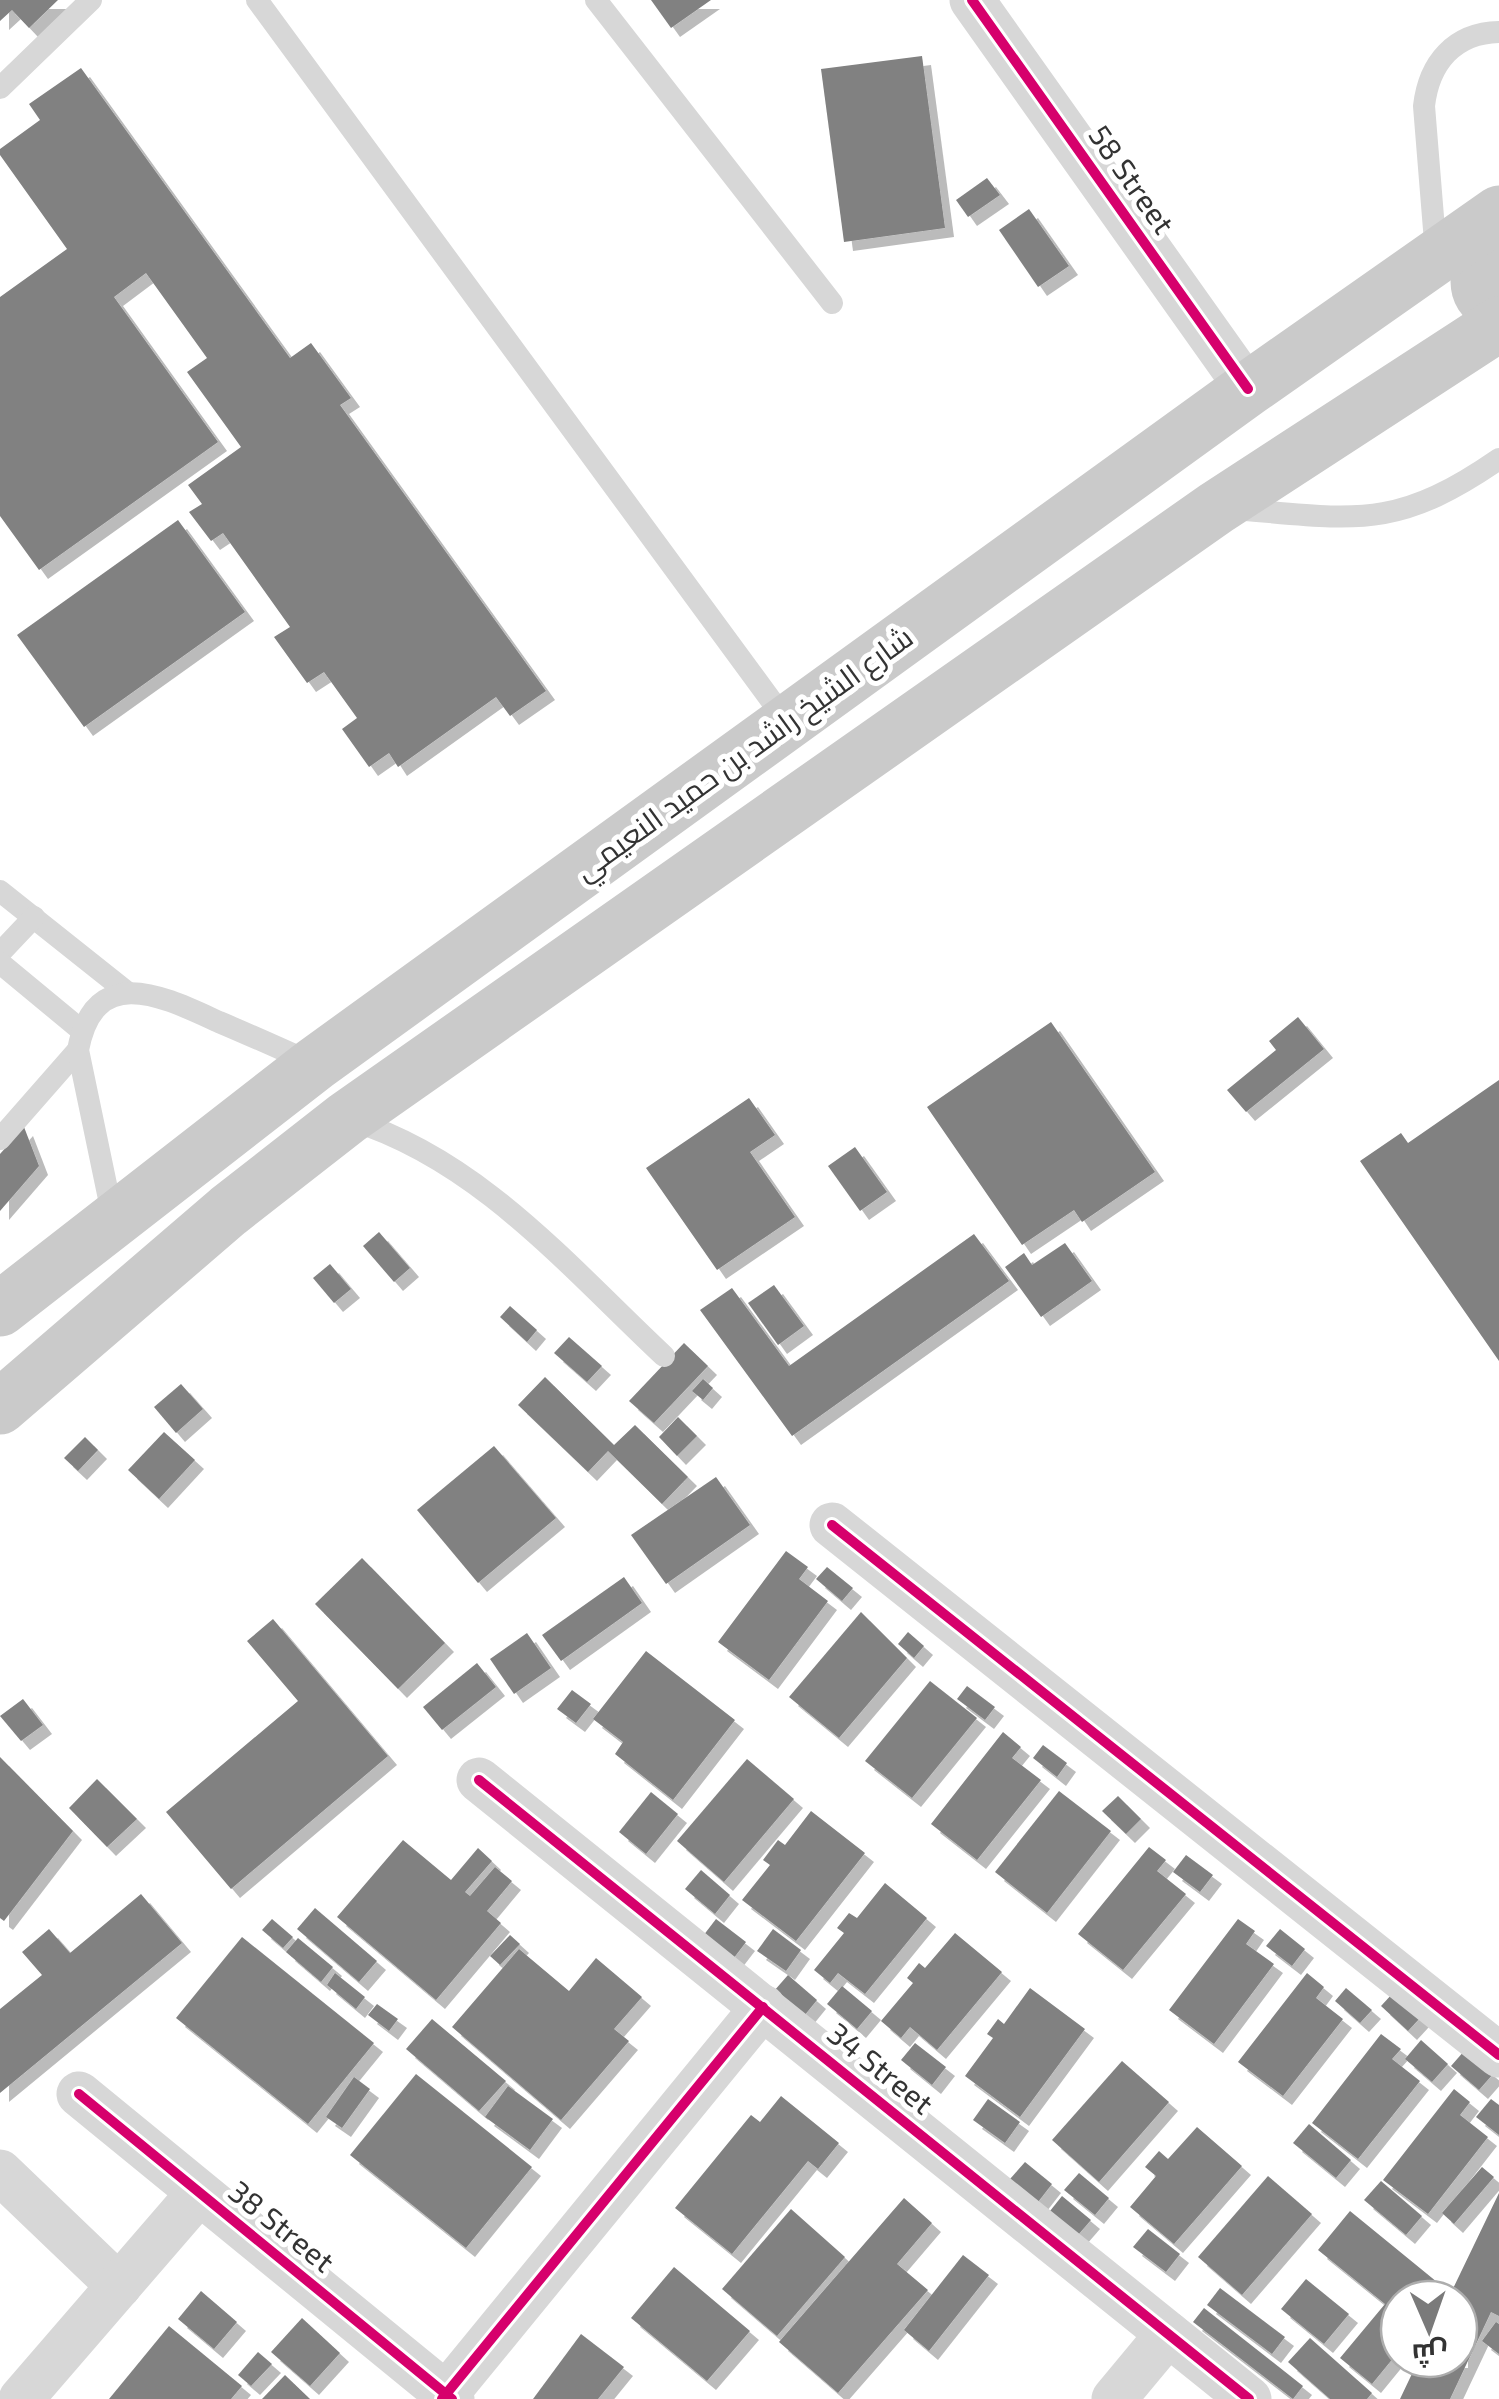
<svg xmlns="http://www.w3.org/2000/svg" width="1499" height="2399" font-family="'Exo 2',Cairo,sans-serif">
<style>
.building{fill:#818181;filter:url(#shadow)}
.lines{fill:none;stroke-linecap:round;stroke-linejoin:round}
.lane{stroke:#d7d7d7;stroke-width:22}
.street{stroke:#d7d7d7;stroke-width:45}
.primary{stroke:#cacaca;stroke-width:55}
.cycleway-casing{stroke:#fff;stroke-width:16}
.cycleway{stroke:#d6006c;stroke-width:10}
.labels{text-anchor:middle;stroke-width:10;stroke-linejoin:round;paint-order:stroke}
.street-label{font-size:30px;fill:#333;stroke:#fff}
</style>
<defs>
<filter id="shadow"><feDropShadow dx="9" dy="9" stdDeviation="0" flood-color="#0004"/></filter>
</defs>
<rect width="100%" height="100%" fill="#fff"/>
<g class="building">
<path d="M0,0H58L29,28L12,10L0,21Z"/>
<path d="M651,0H711L671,28Z"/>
<path d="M922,56L945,228L844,242L821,69Z"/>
<path d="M81,68L290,358L311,343L351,398L340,405L546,691L510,716L496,697L398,767L389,753L369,767L342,729L357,718L324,672L307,683L274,637L290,627L223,533L211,541L189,512L202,504L188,485L241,447L187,372L207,358L146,273L114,297L218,442L39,570L0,516V297L67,249L0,155V149L40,120L29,104Z"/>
<path d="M987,178L1000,195L968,217L956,200Z"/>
<path d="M1029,209L1069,266L1038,287L999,230Z"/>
<path d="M178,520L245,612L84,727L17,635Z"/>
<path d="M1298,1017L1324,1049L1246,1112L1227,1090L1276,1050L1269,1041Z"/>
<path d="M1051,1022L1155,1172L1082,1222L1074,1210L1022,1245L927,1107Z"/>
<path d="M1499,1080V1361L1360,1161L1401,1133L1408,1143Z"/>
<path d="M749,1098L775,1135L750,1152L795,1217L717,1270L646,1168Z"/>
<path d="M24,1127L39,1166L0,1211V1154Z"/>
<path d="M855,1147L887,1192L860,1211L828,1166Z"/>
<path d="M379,1232L410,1268L394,1282L363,1246Z"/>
<path d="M974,1234L1009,1281L792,1436L700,1310L732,1288L789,1366Z"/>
<path d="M1065,1243L1092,1281L1041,1317L1005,1267L1024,1253L1032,1265Z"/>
<path d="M330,1264L351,1289L334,1303L313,1278Z"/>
<path d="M774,1285L804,1326L778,1345L748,1303Z"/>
<path d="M510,1306L537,1330L527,1342L500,1317Z"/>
<path d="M569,1337L602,1366L587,1382L554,1353Z"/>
<path d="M684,1343L708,1366L654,1423L629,1401Z"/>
<path d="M545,1377L614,1445L635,1425L688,1477L662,1504L608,1451L588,1472L518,1405Z"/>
<path d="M703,1379L713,1388L703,1400L692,1391Z"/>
<path d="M181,1384L203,1409L176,1433L154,1407Z"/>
<path d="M678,1417L697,1436L677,1456L659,1437Z"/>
<path d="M164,1432L195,1460L159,1499L128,1470Z"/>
<path d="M85,1437L98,1450L78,1471L64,1458Z"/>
<path d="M494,1446L556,1518L478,1583L417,1510Z"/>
<path d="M716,1477L750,1525L666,1584L631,1535Z"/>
<path d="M786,1551L808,1567L799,1579L828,1601L769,1680L718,1642Z"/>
<path d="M362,1558L445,1643L398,1689L315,1604Z"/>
<path d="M827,1567L853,1588L842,1601L816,1579Z"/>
<path d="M624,1577L642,1603L561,1661L542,1635Z"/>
<path d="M861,1612L907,1658L839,1738L789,1697Z"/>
<path d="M273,1619L388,1756L231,1889L166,1812L298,1701L247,1641Z"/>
<path d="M908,1632L924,1646L914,1658L898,1644Z"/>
<path d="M527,1633L551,1668L514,1694L490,1659Z"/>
<path d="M646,1651L735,1720L673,1800L615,1754L623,1742L593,1719Z"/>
<path d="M477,1663L496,1687L442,1730L423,1707Z"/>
<path d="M930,1681L977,1718L912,1798L865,1761Z"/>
<path d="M967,1686L995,1707L985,1720L957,1699Z"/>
<path d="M572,1690L591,1704L576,1723L557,1709Z"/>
<path d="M23,1699L43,1725L21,1741L0,1716Z"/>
<path d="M1003,1732L1021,1747L1012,1758L1041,1780L977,1860L931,1824Z"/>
<path d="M1043,1745L1067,1763L1057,1777L1033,1758Z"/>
<path d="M0,1757L73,1831L4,1921L0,1918Z"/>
<path d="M747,1759L794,1799L724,1882L677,1841Z"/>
<path d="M97,1779L137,1819L107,1847L69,1808Z"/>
<path d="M1059,1791L1111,1831L1047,1913L995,1872Z"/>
<path d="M651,1792L678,1814L646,1854L619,1832Z"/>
<path d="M1118,1796L1141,1819L1126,1834L1102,1811Z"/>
<path d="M811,1811L865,1853L796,1941L742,1900L770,1865L763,1860L778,1840L785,1845Z"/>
<path d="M403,1840L451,1880L478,1848L492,1861L465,1892L470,1896L495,1867L512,1881L487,1911L501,1923L436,2000L337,1917Z"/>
<path d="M1149,1847L1166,1860L1157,1871L1186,1894L1123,1970L1078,1934Z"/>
<path d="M1186,1855L1213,1875L1200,1892L1173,1872Z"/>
<path d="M701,1870L730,1895L715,1914L685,1889Z"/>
<path d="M885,1883L927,1918L865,1994L838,1973L830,1983L814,1970L844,1933L837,1928L849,1913L857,1918Z"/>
<path d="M141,1894L182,1943L0,2093V2009L42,1975L22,1952L49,1929L70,1953Z"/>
<path d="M315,1908L377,1961L359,1982L297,1929Z"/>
<path d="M272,1919L293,1937L283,1948L262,1930Z"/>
<path d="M716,1919L746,1942L733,1959L703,1936Z"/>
<path d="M1238,1919L1255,1931L1246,1944L1274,1964L1214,2044L1169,2010Z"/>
<path d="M773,1929L801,1950L786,1971L757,1951Z"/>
<path d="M1280,1929L1305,1949L1292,1966L1266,1946Z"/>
<path d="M955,1933L1002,1972L937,2050L910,2027L901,2038L881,2021L913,1983L907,1978L919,1963L925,1968Z"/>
<path d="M510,1935L520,1944L500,1965L490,1956Z"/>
<path d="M242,1937L374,2043L308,2124L176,2018Z"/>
<path d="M298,1938L333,1967L321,1982L286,1952Z"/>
<path d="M519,1949L569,1991L596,1958L642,1997L614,2029L629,2041L561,2120L452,2027Z"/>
<path d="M335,1973L365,1997L356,2009L327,1985Z"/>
<path d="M1307,1973L1324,1987L1316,1998L1343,2019L1283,2096L1238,2062Z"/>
<path d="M788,1975L817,2000L804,2016L774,1991Z"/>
<path d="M842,1986L872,2011L857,2029L827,2004Z"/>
<path d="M1030,1988L1085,2029L1020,2117L965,2076L993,2038L987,2034L998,2019L1004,2024Z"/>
<path d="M1346,1988L1372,2010L1360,2023L1335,2001Z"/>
<path d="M1393,1993L1420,2018L1408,2031L1381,2006Z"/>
<path d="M377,2004L398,2019L389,2031L368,2015Z"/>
<path d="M432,2019L506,2081L479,2111L406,2049Z"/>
<path d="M1381,2034L1401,2049L1392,2059L1420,2081L1358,2159L1312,2123Z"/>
<path d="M1421,2040L1448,2064L1432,2082L1405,2059Z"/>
<path d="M915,2043L946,2067L932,2085L901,2060Z"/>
<path d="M1465,2050L1493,2074L1479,2090L1451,2066Z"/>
<path d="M1122,2061L1169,2102L1099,2182L1052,2140Z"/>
<path d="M416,2074L532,2167L466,2248L350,2155Z"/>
<path d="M354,2077L370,2089L342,2128L326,2117Z"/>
<path d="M508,2086L553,2119L530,2150L485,2117Z"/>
<path d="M1454,2089L1470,2102L1460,2115L1488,2137L1428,2214L1383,2180Z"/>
<path d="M781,2096L839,2143L818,2169L808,2161L732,2254L675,2208L751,2115L760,2122Z"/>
<path d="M988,2099L1020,2122L1005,2143L973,2120Z"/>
<path d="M1491,2099L1499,2105V2135L1476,2117Z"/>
<path d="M1309,2124L1351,2160L1336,2178L1293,2143Z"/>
<path d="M1197,2127L1242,2166L1174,2244L1130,2207L1156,2176L1145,2167L1159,2151L1168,2159Z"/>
<path d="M1025,2162L1052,2184L1038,2202L1010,2179Z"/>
<path d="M1482,2167L1494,2177L1454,2224L1442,2213Z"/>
<path d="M1079,2173L1109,2198L1095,2215L1064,2190Z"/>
<path d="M1268,2176L1312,2214L1242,2295L1198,2257Z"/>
<path d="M1381,2181L1422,2216L1406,2235L1364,2200Z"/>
<path d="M1499,2193V2316L1491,2312L1450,2399H1400L1419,2359H1459V2299H1448Z"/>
<path d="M1062,2196L1091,2220L1078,2235L1050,2211Z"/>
<path d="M904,2198L932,2223L897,2264L928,2290L838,2393L779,2342Z"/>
<path d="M791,2209L845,2257L777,2336L722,2289Z"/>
<path d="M1350,2211L1448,2291L1442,2299H1399V2351L1372,2384L1340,2358L1385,2304L1318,2250Z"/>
<path d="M1148,2229L1180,2254L1166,2272L1133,2247Z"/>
<path d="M963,2255L989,2275L929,2351L904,2330Z"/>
<path d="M674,2267L750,2331L707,2381L631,2318Z"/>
<path d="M1306,2279L1349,2314L1324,2344L1281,2309Z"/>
<path d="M1220,2288L1285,2337L1272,2354L1207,2305Z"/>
<path d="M201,2291L237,2322L214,2349L178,2319Z"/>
<path d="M1204,2308L1303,2386L1293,2399L1193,2322Z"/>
<path d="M302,2318L340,2353L310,2386L271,2352Z"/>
<path d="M1496,2322L1499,2324V2354L1482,2341Z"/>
<path d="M169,2326L242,2386L231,2399H109Z"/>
<path d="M581,2334L624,2367L598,2399H533Z"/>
<path d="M1310,2338L1372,2393L1367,2399H1330L1288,2362Z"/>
<path d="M258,2352L272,2364L251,2386L238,2375Z"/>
<path d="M285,2375L310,2399H262Z"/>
</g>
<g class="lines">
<g class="lane">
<path d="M257,0L787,722"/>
<path d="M596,0L832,303"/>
<path d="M0,88L91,0"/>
<path d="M1436,254L1424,106C1429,63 1454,33 1499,32"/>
<path d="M1235,509C1355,519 1395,531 1499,459"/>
<path d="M0,891L127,992"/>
<path d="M0,953L34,917"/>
<path d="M0,963L81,1030"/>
<path d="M351,1120C479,1160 568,1266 664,1356"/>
<path d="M0,1139L78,1050"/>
<path d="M113,1218L78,1050C95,961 164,997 219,1022C250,1035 281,1049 312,1063"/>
</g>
<g class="street">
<path d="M972,0L1248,389"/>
<path d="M832,1525L1499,2055"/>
<path d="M479,1780L1249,2399"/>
<path d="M79,2094L452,2399"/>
<path d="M0,2172L119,2286"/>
<path d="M21,2399L199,2193"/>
<path d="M442,2399L763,2007"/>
<path d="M1114,2399L1168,2334"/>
</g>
<g class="primary">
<path d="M1499,245C1478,262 1465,295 1499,308"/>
<path d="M0,1309L315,1064L1248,389L1499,213"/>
<path d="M0,1407L228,1211L347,1118L1216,508L1499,324"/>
</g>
<g class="cycleway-casing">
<g id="cycleway">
<path d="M972,0L1248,389"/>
<path d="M832,1525L1499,2055"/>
<path d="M479,1780L1249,2399"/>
<path d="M79,2094L452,2399"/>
<path d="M442,2399L763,2007"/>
</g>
</g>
<use href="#cycleway" class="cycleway"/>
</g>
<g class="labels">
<g class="street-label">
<text transform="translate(1131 180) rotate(55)" y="10">58 Street</text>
<text transform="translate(744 754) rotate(-36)" y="10">شارع الشيخ راشد بن حميد النعيمي</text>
<text transform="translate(880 2069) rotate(39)" y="10">34 Street</text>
<text transform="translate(281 2227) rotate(39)" y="10">38 Street</text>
</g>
</g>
<g transform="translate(1429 2329) rotate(178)"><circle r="48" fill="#ffffff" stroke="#adadad" stroke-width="2.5"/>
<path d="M0-8L18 38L0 25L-18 38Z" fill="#7a7a7a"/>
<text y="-15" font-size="28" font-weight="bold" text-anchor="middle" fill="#333333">ش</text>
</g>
</svg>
